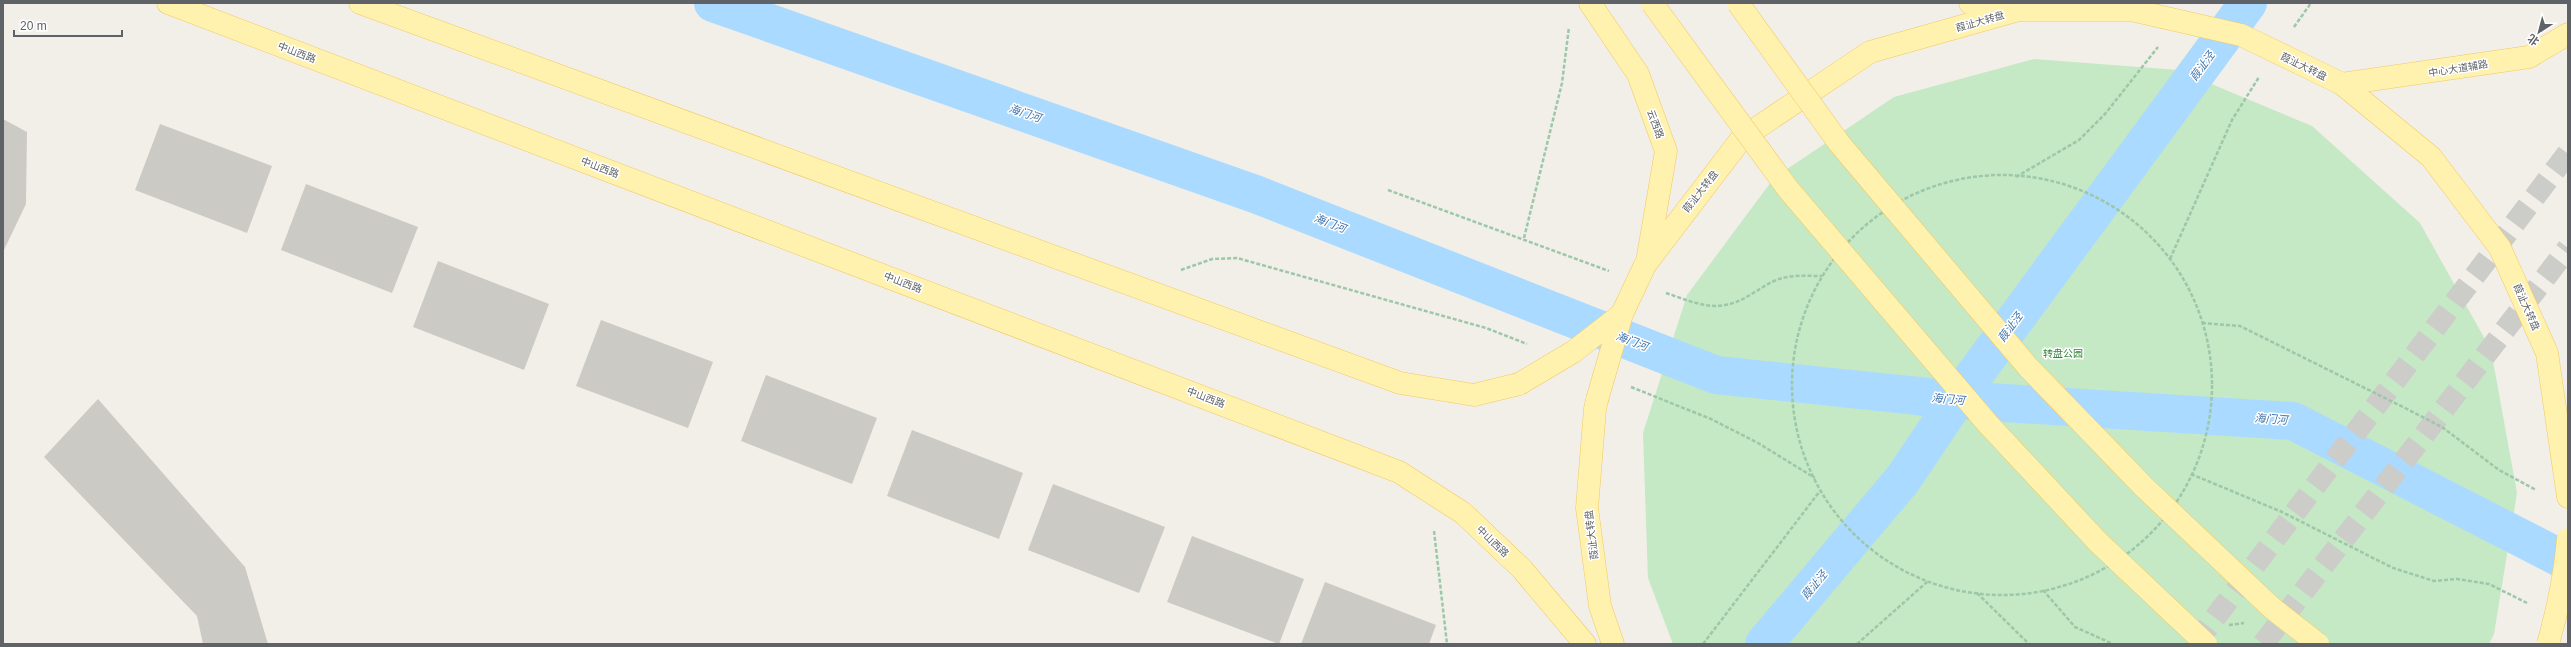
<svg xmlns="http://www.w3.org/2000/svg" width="2571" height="647" font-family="Helvetica,'Noto Sans SC',sans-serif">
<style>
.green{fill:#c5e8c5}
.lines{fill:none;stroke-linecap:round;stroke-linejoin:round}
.canal{stroke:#aadaff;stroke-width:38}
.building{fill:#cccac5}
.major-tunnel{stroke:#ccccc8;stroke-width:22;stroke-dasharray:22 11;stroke-linecap:butt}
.major-casing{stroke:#f2c960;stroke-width:23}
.path{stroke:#9cc7a9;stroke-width:2.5;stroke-dasharray:4 2;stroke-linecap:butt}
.major{stroke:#fff2af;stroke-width:22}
.major-bridge-casing{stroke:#f2c960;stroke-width:23;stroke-linecap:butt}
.major-bridge{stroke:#fff2af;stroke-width:22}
.labels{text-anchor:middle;stroke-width:3;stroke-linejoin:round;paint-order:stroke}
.street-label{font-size:10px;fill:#5f6368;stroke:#fff}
.park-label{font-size:10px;fill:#348238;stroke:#fff}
.water-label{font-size:11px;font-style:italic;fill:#4174aa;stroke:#fff}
</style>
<rect width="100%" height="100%" fill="#f1efe8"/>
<path class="green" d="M2034,59L2178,70L2312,126L2420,223L2491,350L2517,493L2494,634L2489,644H1673L1648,578L1643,433L1687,295L1774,178L1894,97Z"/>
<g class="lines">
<g class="canal">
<path d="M713,3L1255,194L1716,375L1956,400L2293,421L2568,562"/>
<path d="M1764,644L1903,479L1956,400L2248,3"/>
</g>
</g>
<g class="building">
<path d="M3,119L27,132L26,204L3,252Z"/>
<path d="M160,124L272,166L247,233L135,190Z"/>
<path d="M306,184L418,227L392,293L281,250Z"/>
<path d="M438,261L549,304L524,370L413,327Z"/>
<path d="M601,320L713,362L688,428L576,386Z"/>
<path d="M766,375L877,418L852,484L741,441Z"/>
<path d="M98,399L245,567L268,644H203L197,616L44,457Z"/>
<path d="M912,430L1023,473L999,539L887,496Z"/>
<path d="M1053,484L1165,527L1139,593L1028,550Z"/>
<path d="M1192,536L1304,579L1279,644L1167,602Z"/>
<path d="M1325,582L1436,625L1429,644H1301Z"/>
</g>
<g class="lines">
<g class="major-tunnel">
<path d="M2195,644L2568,153"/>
<path d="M2263,644L2568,248"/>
</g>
<g class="major-casing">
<g id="major">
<path d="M168,3L1399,472L1463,513L1522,569L1585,644"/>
<path d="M360,3L1400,383L1474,395L1519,384"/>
<path d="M1590,3L1638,74L1666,151L1648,256"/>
<path d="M1970,3L2011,9"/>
<path d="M2299,63L2342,84L2431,157L2500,248L2547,353L2568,497"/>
<path d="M2342,84L2529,57L2568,34"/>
<path d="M1645,265L1742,138L1870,52L2019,10H2131L2162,17"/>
<path d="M1597,400L1595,409L1587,508L1600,606L1613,644"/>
</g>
</g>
<g class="path">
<path d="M2294,27L2311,3"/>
<circle cx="2002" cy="385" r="210"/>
<path d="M2016,177L2079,140L2105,114L2158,47"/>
<path d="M1388,190L1609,271"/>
<path d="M1524,238L1562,83L1569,27"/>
<path d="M2170,259L2232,120L2259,77"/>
<path d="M1181,270L1212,259L1237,258L1486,328L1527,344"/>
<path d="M1666,293C1684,299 1706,309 1725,305C1744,302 1757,289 1774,281C1789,274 1806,276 1822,276"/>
<path d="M2202,323L2240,326L2407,409L2442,427L2499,470L2536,490"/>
<path d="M1631,387L1711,419L1758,443L1815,478"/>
<path d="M2191,474L2282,512L2393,568L2434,581L2457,579L2489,584L2527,603"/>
<path d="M1434,531L1447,644"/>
<path d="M2043,590L2075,627L2113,644"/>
<path d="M1977,593L2029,644"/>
<path d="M2229,625L2244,623"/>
<path d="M1703,644L1820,491"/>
<path d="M1857,644L1927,582"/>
</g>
<use href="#major" class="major"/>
<g class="major-bridge-casing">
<g id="major-bridge">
<path d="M1652,3L1788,189L1988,424L2098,542L2206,644"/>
<path d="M1738,3L1839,143L2028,367L2144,487L2272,608L2318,644"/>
<path d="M2162,17L2241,35L2299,63"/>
<path d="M1519,384L1573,352L1622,314"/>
<path d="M1597,400L1622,314L1645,265"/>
<path d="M2548,644C2558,609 2565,575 2568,539"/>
</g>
</g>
<use href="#major-bridge" class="major-bridge"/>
</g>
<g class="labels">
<g class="street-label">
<text transform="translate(1980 21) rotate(-16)" y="4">葭沚大转盘</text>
<text transform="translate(297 52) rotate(21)" y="4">中山西路</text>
<text transform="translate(2304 66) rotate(26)" y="4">葭沚大转盘</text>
<text transform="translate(2458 68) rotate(-9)" y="4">中心大道辅路</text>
<text transform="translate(1656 124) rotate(70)" y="4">云西路</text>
<text transform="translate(600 167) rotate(21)" y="4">中山西路</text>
<text transform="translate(1700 191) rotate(-52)" y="4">葭沚大转盘</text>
<text transform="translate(903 282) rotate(21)" y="4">中山西路</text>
<text transform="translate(2527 307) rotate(66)" y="4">葭沚大转盘</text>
<text transform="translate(1206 397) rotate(21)" y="4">中山西路</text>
<text transform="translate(1591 535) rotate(-97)" y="4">葭沚大转盘</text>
<text transform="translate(1493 541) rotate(44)" y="4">中山西路</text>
</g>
<g class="park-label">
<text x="2063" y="357">转盘公园</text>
</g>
<g class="water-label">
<text transform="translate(2202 66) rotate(-54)" y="4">葭沚泾</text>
<text transform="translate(1025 113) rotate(19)" y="4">海门河</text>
<text transform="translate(1330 223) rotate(21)" y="4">海门河</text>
<text transform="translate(2010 327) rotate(-54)" y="4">葭沚泾</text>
<text transform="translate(1632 341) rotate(21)" y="4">海门河</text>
<text transform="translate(1948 399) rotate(5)" y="4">海门河</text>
<text transform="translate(2271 419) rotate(4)" y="4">海门河</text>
<text transform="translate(1814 585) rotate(-50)" y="4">葭沚泾</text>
</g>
</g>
<rect width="2571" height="647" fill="none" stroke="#5f6368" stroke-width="8"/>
<g transform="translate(2539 32) rotate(216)" stroke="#ffffff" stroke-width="3" paint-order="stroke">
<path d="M0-3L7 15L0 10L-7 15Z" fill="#5f6368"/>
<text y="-6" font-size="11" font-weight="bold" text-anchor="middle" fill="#5f6368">北</text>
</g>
<path d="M14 30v6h108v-6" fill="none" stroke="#5f6368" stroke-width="2"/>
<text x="20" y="30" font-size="12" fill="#5f6368" stroke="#ffffff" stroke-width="3" paint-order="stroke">20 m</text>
</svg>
